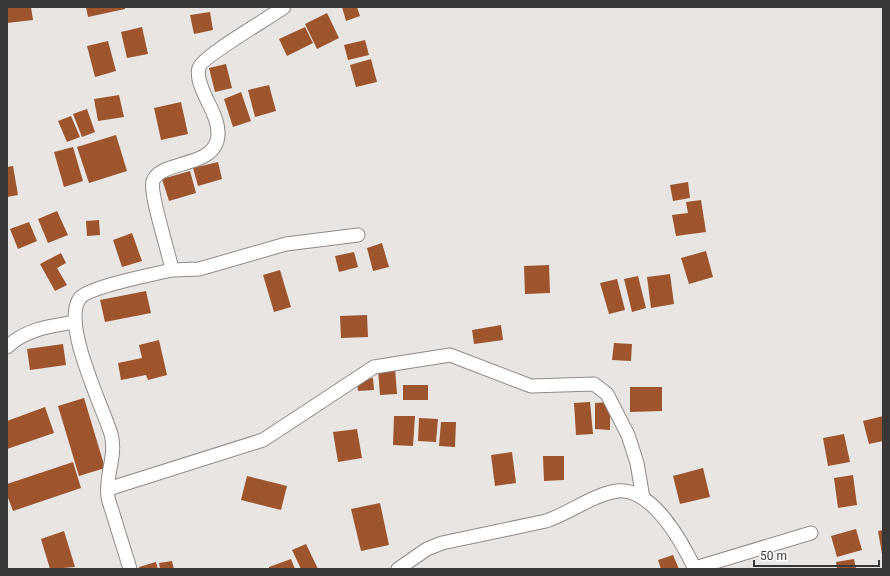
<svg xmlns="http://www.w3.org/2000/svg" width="890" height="576" font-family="Roboto,sans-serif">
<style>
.building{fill:#9e542d}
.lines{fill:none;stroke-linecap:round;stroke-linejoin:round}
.street-casing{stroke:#8e8b89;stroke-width:15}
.street{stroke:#fff;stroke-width:13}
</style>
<rect width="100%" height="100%" fill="#e8e5e3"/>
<g class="building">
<path d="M7,7H31L33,20L7,23Z"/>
<path d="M86,7H125V9L88,17Z"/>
<path d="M342,7H357L360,16L346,21Z"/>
<path d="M210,12L213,30L194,34L190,15Z"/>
<path d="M327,13L339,38L317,49L305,24Z"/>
<path d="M142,27L148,54L127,58L121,32Z"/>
<path d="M305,27L313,43L287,56L279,39Z"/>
<path d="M365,40L369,55L348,60L344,45Z"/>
<path d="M108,41L116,71L95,77L87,46Z"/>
<path d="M371,59L377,82L356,87L350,65Z"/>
<path d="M226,64L232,88L215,92L209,68Z"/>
<path d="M269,85L276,111L255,117L248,90Z"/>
<path d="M241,92L251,121L233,127L224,99Z"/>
<path d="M119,95L124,117L98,121L94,99Z"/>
<path d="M181,102L188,134L161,140L154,108Z"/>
<path d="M87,109L95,132L82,137L73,114Z"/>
<path d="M71,116L80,137L67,142L58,121Z"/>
<path d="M116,135L127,171L89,183L77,147Z"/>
<path d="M73,147L83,181L64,187L54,152Z"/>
<path d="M218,162L222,179L198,186L193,168Z"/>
<path d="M13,166L18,195L7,197V167Z"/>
<path d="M190,171L196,193L169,201L162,179Z"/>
<path d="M688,182L690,198L673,201L670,185Z"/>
<path d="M701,200L706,232L676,236L672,215L688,213L686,202Z"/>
<path d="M57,211L68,235L48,243L38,219Z"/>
<path d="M99,220L100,235L87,236L86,221Z"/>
<path d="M29,222L37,241L18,249L10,229Z"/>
<path d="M132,233L142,261L122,267L113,240Z"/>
<path d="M382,243L389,267L373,271L367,248Z"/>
<path d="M706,251L713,277L689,284L681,258Z"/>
<path d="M354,252L358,267L339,272L335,256Z"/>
<path d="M61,253L66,263L57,268L67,285L55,291L40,264Z"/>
<path d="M549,265L550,293L525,294L524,266Z"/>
<path d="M280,270L291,307L274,312L263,275Z"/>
<path d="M670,274L674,304L651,308L647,277Z"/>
<path d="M638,276L646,308L632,312L624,279Z"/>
<path d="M617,279L625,310L609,314L600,283Z"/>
<path d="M146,291L151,313L105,322L100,300Z"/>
<path d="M367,315L368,337L341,338L340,316Z"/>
<path d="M501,325L503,340L474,344L472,330Z"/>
<path d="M159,340L167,375L148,380L146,375L121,380L118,363L142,358L139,345Z"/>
<path d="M614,343L632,344L631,361L612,360Z"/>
<path d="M63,344L66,365L30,370L27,349Z"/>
<path d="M395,368L397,394L380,395L378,369Z"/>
<path d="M373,378L374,390L358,391L357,380Z"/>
<rect x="403" y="385" width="25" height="15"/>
<path d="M630,387H662V411L630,412Z"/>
<path d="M84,398L105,468L79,476L58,406Z"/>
<path d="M590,402L593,434L576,435L574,403Z"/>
<path d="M610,402V430L595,429V403Z"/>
<path d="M45,407L54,433L7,449V421Z"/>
<path d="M394,416H415L413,446L393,445Z"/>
<path d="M883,416V441L869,444L863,421Z"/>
<path d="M419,418L438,419L436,442L418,441Z"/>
<path d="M441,422H456L455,447L439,446Z"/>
<path d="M357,429L362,458L338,462L333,432Z"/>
<path d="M844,434L850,462L828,466L823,438Z"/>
<path d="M512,452L516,483L495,486L491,455Z"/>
<path d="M543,456H564V480L544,481Z"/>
<path d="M73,462L81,488L13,511L7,495V484Z"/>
<path d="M703,468L710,497L680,504L673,476Z"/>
<path d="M853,475L857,505L838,508L834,478Z"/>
<path d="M247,476L287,486L281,510L241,500Z"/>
<path d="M380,503L389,545L361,551L351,509Z"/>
<path d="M856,529L862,550L837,557L831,536Z"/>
<path d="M883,530V553L882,554L878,531Z"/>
<path d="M64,531L75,567L50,569L41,539Z"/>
<path d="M306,544L318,569H301L292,550Z"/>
<path d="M673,555L679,569H661L658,560Z"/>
<path d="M291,559L295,569H269V567Z"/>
<path d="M854,559L856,569H837L836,562Z"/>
<path d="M172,561L174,569H160L159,563Z"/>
<path d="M156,562L158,569H140L139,567Z"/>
</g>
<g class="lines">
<g class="street-casing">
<g id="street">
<path d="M172,270L199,269L286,244L358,235"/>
<path d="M7,347C26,329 50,326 75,322"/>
<path d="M108,489L263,440L374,367L450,355L531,386L594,384L607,394L628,435L637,463L643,498"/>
<path d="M695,568L811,533"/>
<path d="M130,569C125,552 119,534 114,517C112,510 109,503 108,497C105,475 117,455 111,434C102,405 61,323 80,298C89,287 154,274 172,270C169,252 149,193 153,181C160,161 210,167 217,141C221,127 213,112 207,100C203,91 196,78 199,68C201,57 271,17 284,7"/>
<path d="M398,569L427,549L442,543L546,521C570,513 592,495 617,491C652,487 682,542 695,569"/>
</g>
</g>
<use href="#street" class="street"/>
</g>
<rect width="890" height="576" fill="none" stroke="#393837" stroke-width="16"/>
<path d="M754 560v6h125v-6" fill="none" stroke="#393837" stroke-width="2"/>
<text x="760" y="560" font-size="12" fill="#393837" stroke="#ffffff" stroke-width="3" paint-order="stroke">50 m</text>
</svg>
